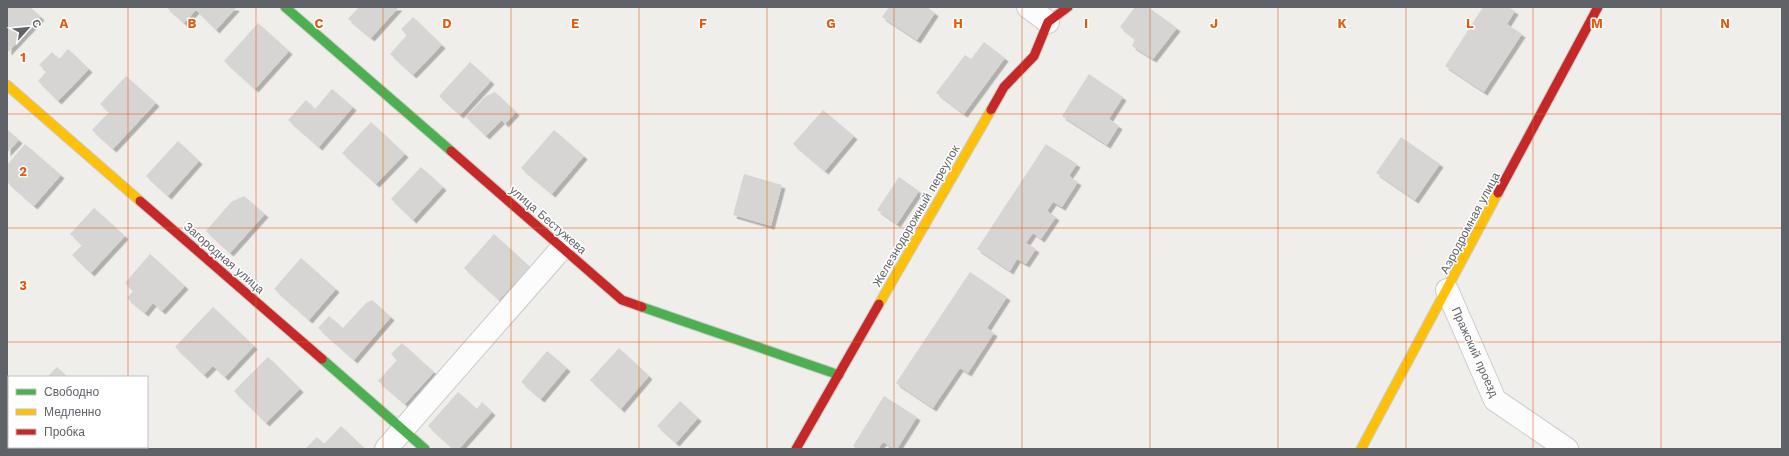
<svg xmlns="http://www.w3.org/2000/svg" width="1789" height="456" font-family="'Work Sans',sans-serif">
<style>
.building{fill:#d6d5d3;filter:url(#shadow)}
.lines{fill:none;stroke-linecap:round;stroke-linejoin:round}
.street-casing{stroke:#cbcccc;stroke-width:24}
.fast-casing{stroke:#cacacb;stroke-width:11}
.slow-casing{stroke:#cacacb;stroke-width:11}
.jam-casing{stroke:#cacacb;stroke-width:11}
.street{stroke:#fdfcfc;stroke-width:22}
.fast{stroke:#4caf50;stroke-width:9}
.slow{stroke:#ffc107;stroke-width:9}
.jam{stroke:#c62828;stroke-width:9}
.grid{fill:none;stroke:#e8590c;stroke-width:1;stroke-opacity:0.55}
.labels{text-anchor:middle;stroke-width:3;stroke-linejoin:round;paint-order:stroke}
.street-label{font-size:12px;fill:#5f6368;stroke:#fff}
.grid-label{font-size:13px;text-anchor:middle;font-weight:bold;fill:#e8590c;stroke:#fff;stroke-width:3;stroke-linejoin:round;paint-order:stroke}
</style>
<defs>
<filter id="shadow"><feDropShadow dx="3.5" dy="3.5" stdDeviation="0" flood-color="#0004"/></filter>
</defs>
<rect width="100%" height="100%" fill="#efeeea"/>
<g class="building">
<path d="M7,7H30L41,17L8,52Z"/>
<path d="M166,7H235L236,8L216,30L196,10L184,23Z"/>
<path d="M359,7H399L371,38L348,19Z"/>
<path d="M889,7H927L935,13L917,40L882,17Z"/>
<path d="M1135,7H1148L1177,28L1153,59L1132,46L1135,39L1120,27Z"/>
<path d="M1483,7H1508L1515,11L1507,24L1522,34L1484,92L1445,66Z"/>
<path d="M413,17L442,45L413,75L390,54L407,35L401,29Z"/>
<path d="M258,23L289,51L255,89L224,61Z"/>
<path d="M984,42L1005,58L964,114L936,93L965,55L971,59Z"/>
<path d="M68,49L89,69L58,101L38,81L47,71L39,65L52,52L59,59Z"/>
<path d="M470,62L491,81L460,115L439,96Z"/>
<path d="M1089,74L1123,97L1109,119L1119,126L1107,145L1062,116Z"/>
<path d="M126,76L156,103L113,149L92,130L109,112L100,104Z"/>
<path d="M332,89L353,107L319,147L288,120L306,100L315,109Z"/>
<path d="M495,92L516,112L505,124L502,120L486,136L466,117L486,96Z"/>
<path d="M823,110L854,136L825,171L793,144Z"/>
<path d="M371,122L405,154L376,184L342,153Z"/>
<path d="M7,129L19,140L7,153Z"/>
<path d="M554,130L584,156L552,194L521,168Z"/>
<path d="M1401,137L1440,164L1415,200L1376,173Z"/>
<path d="M178,141L199,161L168,196L146,176Z"/>
<path d="M25,144L61,175L34,206L7,182V165Z"/>
<path d="M1046,144L1077,164L1069,176L1078,182L1062,207L1053,202L1047,211L1056,217L1041,239L1033,233L1026,243L1036,249L1026,264L1017,259L1010,271L977,249Z"/>
<path d="M421,167L443,187L413,220L391,199Z"/>
<path d="M744,174L782,185L771,226L733,215Z"/>
<path d="M899,177L919,191L897,224L877,210Z"/>
<path d="M244,196L265,214L230,253L206,231L231,202Z"/>
<path d="M94,208L125,236L91,273L72,255L82,245L70,234Z"/>
<path d="M494,234L530,267L499,300L464,268Z"/>
<path d="M150,254L185,286L162,311L153,303L145,313L127,298L133,291L125,283Z"/>
<path d="M301,258L336,289L309,320L274,289Z"/>
<path d="M970,272L1007,297L987,328L994,333L968,373L960,368L933,408L896,383Z"/>
<path d="M372,300L391,317L354,360L318,328L329,316L343,328L366,303Z"/>
<path d="M213,307L254,346L225,377L213,366L204,375L175,347Z"/>
<path d="M402,343L434,372L405,404L378,381L397,360L391,354Z"/>
<path d="M619,348L649,376L621,409L590,380Z"/>
<path d="M547,351L567,368L541,399L521,382Z"/>
<path d="M268,357L300,389L266,423L234,391Z"/>
<path d="M57,367L67,377H47Z"/>
<path d="M458,392L477,409L482,402L492,412L459,449H453L428,426Z"/>
<path d="M884,396L917,417L897,449H894L883,442L878,449H857L853,446Z"/>
<path d="M680,401L698,418L676,443L657,426Z"/>
<path d="M341,426L364,448L363,449H305L317,437L324,444Z"/>
<path d="M106,447H142L145,449H105Z"/>
</g>
<g class="lines">
<g class="street-casing">
<g id="street">
<path d="M1028,7L1048,22"/>
<path d="M1447,290L1495,400L1567,449"/>
<path d="M386,449L562,248"/>
</g>
</g>
<g class="fast-casing">
<g id="fast">
<path d="M285,7L451,151"/>
<path d="M642,307L839,375"/>
<path d="M322,359L425,449"/>
</g>
</g>
<g class="slow-casing">
<g id="slow">
<path d="M7,85L140,201"/>
<path d="M879,304L991,110"/>
<path d="M1361,449L1498,193"/>
</g>
</g>
<g class="jam-casing">
<g id="jam">
<path d="M991,110L1004,87L1034,56L1048,22L1068,7"/>
<path d="M451,151L622,300L642,307"/>
<path d="M1498,193L1598,7"/>
<path d="M140,201L322,359"/>
<path d="M796,449L879,304"/>
</g>
</g>
<use href="#street" class="street"/>
<use href="#fast" class="fast"/>
<use href="#slow" class="slow"/>
<use href="#jam" class="jam"/>
</g>
<path class="grid" d="M128,7V377M256,7V449M383,7V449M511,7V449M639,7V449M767,7V449M894,7V449M1022,7V449M1150,7V449M1278,7V449M1406,7V449M1533,7V449M1661,7V449M7,114H1782M7,228H1782M7,342H1782M128,447V449"/>
<g class="labels">
<g class="street-label">
<text transform="translate(916 216) rotate(-60)" y="4">Железнодорожный переулок</text>
<text transform="translate(548 220) rotate(41)" y="4">улица Бестужева</text>
<text transform="translate(1470 223) rotate(-62)" y="4">Аэродромная улица</text>
<text transform="translate(224 258) rotate(41)" y="4">Загородная улица</text>
<text transform="translate(1475 352) rotate(66)" y="4">Пражский проезд</text>
</g>
</g>
<g class="grid-label">
<text x="64" y="28">A</text>
<text x="192" y="28">B</text>
<text x="319" y="28">C</text>
<text x="447" y="28">D</text>
<text x="575" y="28">E</text>
<text x="703" y="28">F</text>
<text x="831" y="28">G</text>
<text x="958" y="28">H</text>
<text x="1086" y="28">I</text>
<text x="1214" y="28">J</text>
<text x="1342" y="28">K</text>
<text x="1470" y="28">L</text>
<text x="1597" y="28">M</text>
<text x="1725" y="28">N</text>
<text x="23" y="62">1</text>
<text x="23" y="176">2</text>
<text x="23" y="290">3</text>
</g>
<rect width="1789" height="456" fill="none" stroke="#5f6368" stroke-width="16"/>
<rect x="8" y="376" width="140" height="72" fill="#ffffff" stroke="#bfc1c3"/>
<rect x="16" y="389" width="20" height="6" fill="#4caf50" stroke="#bfc1c3"/>
<text x="44" y="396" font-size="12" fill="#5f6368">Свободно</text>
<rect x="16" y="409" width="20" height="6" fill="#ffc107" stroke="#bfc1c3"/>
<text x="44" y="416" font-size="12" fill="#5f6368">Медленно</text>
<rect x="16" y="429" width="20" height="6" fill="#c62828" stroke="#bfc1c3"/>
<text x="44" y="436" font-size="12" fill="#5f6368">Пробка</text>
<g transform="translate(28 28) rotate(63)" stroke="#ffffff" stroke-width="3" paint-order="stroke">
<path d="M0-3L7 15L0 10L-7 15Z" fill="#5f6368"/>
<text y="-6" font-size="11" font-weight="bold" text-anchor="middle" fill="#5f6368">С</text>
</g>
</svg>
